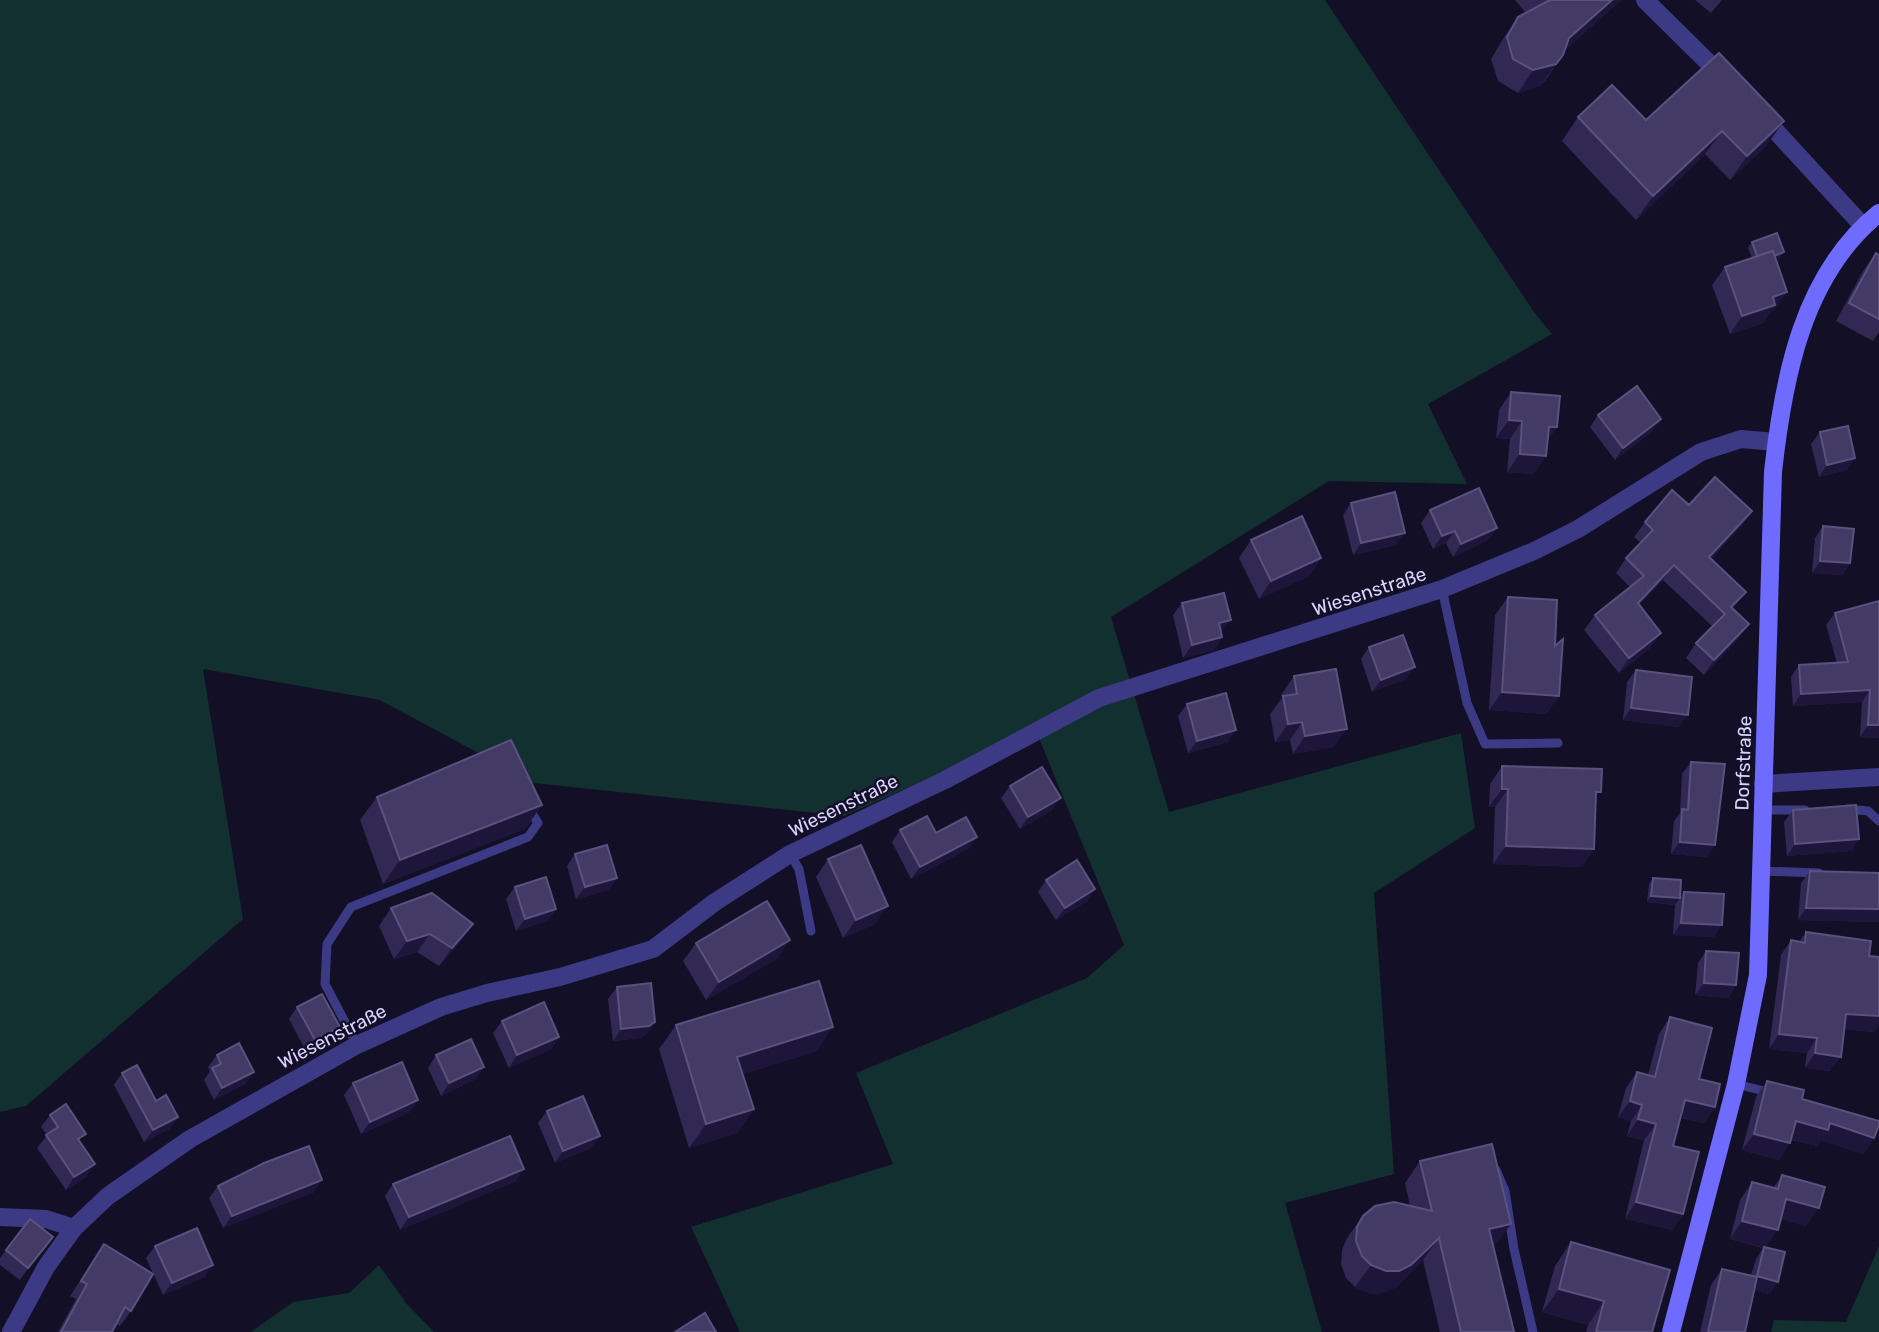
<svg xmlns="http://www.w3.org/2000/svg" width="1879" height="1332" font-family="Rubik,sans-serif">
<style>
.green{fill:#12302f}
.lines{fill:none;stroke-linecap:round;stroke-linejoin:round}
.lane{stroke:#3d3a85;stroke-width:9}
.street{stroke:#3d3a85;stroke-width:18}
.secondary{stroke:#6f6bff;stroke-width:18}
.wall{fill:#312854}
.shaded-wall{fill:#1d163a}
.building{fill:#433a66;stroke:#5a527e;stroke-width:2}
.labels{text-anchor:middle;stroke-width:5;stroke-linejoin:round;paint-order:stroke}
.street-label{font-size:19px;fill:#d9d4ff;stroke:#130f26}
</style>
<rect width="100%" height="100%" fill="#130f26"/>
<g class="green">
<path d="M0,0H1325L1534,312L1552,334L1428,404L1467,484L1329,481L1111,617L1169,812L1461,733L1475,828L1374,893L1394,1174L1285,1203L1322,1332H740L691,1227L893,1164L856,1073L1087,978L1124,945L1036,731L844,816L534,783L380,700L203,669L243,919L26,1106L0,1112Z"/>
<path d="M1879,1246V1332H1771L1774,1320L1846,1322Z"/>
<path d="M379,1265L406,1303L434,1332H251L293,1302L349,1293Z"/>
</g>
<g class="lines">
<g class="lane">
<path d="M1442,589L1467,703L1485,744L1558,743"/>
<path d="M1847,809L1868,811L1879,821"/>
<path d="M1762,810H1805"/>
<path d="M790,854L799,869L811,931"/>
<path d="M1761,871L1819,873"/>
<path d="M357,1045L325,984L327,944L351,907L528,837L538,823L528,807"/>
<path d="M1736,1084L1772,1093"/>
<path d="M1496,1170L1505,1191L1514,1249L1533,1332"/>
</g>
<g class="street">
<path d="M1645,0L1724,78"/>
<path d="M1761,115L1863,226"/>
<path d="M1763,784L1879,777"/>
<path d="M0,1217L46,1219L74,1228"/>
<path d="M11,1332L46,1267L74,1228L108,1196L190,1139L357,1045L441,1007L487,993L560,977L653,949L715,902L790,854L945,780L1099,698L1442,589L1534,551L1578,529L1701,452L1741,439L1776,442"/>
</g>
<path class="secondary" d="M1671,1332L1736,1084L1758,975L1773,472C1783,380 1802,275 1879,213"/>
</g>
<g class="wall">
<path d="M1515,0H1621L1565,50L1548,77L1540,86L1518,93L1498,81L1491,59L1503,39L1518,17L1526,13Z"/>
<path d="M1695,0H1722L1711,13Z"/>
<path d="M1719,53L1767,145L1730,180L1705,154L1636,220L1562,141L1578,117L1646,120Z"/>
<path d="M1752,242L1780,258L1776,259L1774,310L1771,311L1763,323L1730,334L1712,285L1725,267L1752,258L1748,248Z"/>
<path d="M1876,253L1879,255V332L1873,341L1836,321L1863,271Z"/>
<path d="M1511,392L1548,441L1534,474L1507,472L1510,439L1496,438L1499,410Z"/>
<path d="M1598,415L1653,431L1615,460L1590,427Z"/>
<path d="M1820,432L1847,470L1819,477L1811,444Z"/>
<path d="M1351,503L1396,545L1353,555L1343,515Z"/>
<path d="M1689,505L1752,511L1742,525L1711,559L1735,607L1733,609L1739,638L1704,675L1686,658L1696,643L1712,626L1663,580L1639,605L1651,647L1619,673L1584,630L1595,615L1630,587L1616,573L1626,558L1641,543L1634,537L1645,522Z"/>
<path d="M1430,510L1497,528L1488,540L1453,557L1446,543L1433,549L1421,523Z"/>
<path d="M1823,526L1850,563L1842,575L1812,573L1815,538Z"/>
<path d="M1251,540L1321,558L1309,576L1259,599L1239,558Z"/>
<path d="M1508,597L1555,646L1559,696L1546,714L1489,710L1495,615Z"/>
<path d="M1879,601V738L1860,737L1862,702L1793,706L1791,677L1799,665L1837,663L1826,625L1835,613Z"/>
<path d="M1182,603L1222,632V637L1214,650L1183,658L1173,615Z"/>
<path d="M1369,647L1406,679L1372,692L1361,659Z"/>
<path d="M1636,670L1679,727L1623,720L1627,682Z"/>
<path d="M1294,676L1334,747L1293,754L1290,740L1275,742L1270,714L1282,698L1281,695Z"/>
<path d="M1187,704L1228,742L1188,753L1178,716Z"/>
<path d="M1691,762L1715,845L1706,857L1671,854L1674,821L1680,813L1682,774Z"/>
<path d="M1502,766L1594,849L1582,867L1493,864L1495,807H1489L1490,784Z"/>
<path d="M1010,786L1052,810L1020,829L1001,798Z"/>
<path d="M377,797L542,805L525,829L383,884L360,820Z"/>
<path d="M1793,810L1859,839L1851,851L1787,856L1784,822Z"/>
<path d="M900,830L936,833L977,837L968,849L911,879L892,842Z"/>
<path d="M575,854L617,878L608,890L576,899L567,866Z"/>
<path d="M828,859L875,924L843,938L816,877Z"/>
<path d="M1810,871L1879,873V922L1798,920L1801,883Z"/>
<path d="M1653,878L1680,898L1684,892L1714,937L1673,935L1675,905L1647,902L1649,884Z"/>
<path d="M1046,880L1095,889L1087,901L1056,920L1038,892Z"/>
<path d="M515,887L556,909L547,921L516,931L506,899Z"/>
<path d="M391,908L460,942L439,966L417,952L394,959L379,926Z"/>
<path d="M1806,932L1869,956L1874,1032L1844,1029L1830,1071L1805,1068L1807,1053L1769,1049L1781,955L1791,940L1799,942Z"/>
<path d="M696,943L778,958L706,1000L683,961Z"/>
<path d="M1706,951L1736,985L1728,998L1695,995L1698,963Z"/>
<path d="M617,987L647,1034L640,1038L613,1041L608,999Z"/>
<path d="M297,1007L331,1039L307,1053L289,1019Z"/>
<path d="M1670,1017L1699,1079L1715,1107L1704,1123L1681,1118L1673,1146L1683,1214L1672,1230L1625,1219L1644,1140L1627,1136L1631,1121L1618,1117L1626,1088L1637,1072L1648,1075L1659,1034Z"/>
<path d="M502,1021L559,1037L551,1049L509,1068L493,1033Z"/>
<path d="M676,1025L817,1051L743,1074L754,1109L737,1133L689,1148L659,1049Z"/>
<path d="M217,1055L254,1072L245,1084L214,1100L204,1080L210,1071L208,1067Z"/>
<path d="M436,1055L476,1079L441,1096L428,1068Z"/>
<path d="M122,1073L178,1117L169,1129L144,1142L114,1085Z"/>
<path d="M1767,1081L1802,1099L1874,1138L1863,1154L1821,1140L1817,1146L1791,1140L1779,1160L1742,1150L1756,1097Z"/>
<path d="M353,1083L410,1112L361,1134L344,1095Z"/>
<path d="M547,1111L591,1148L555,1163L538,1123Z"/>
<path d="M50,1115L80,1142L87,1176L66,1190L37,1148L47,1135L41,1127Z"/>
<path d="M1420,1161L1495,1246H1494L1514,1332H1440L1423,1260L1396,1287L1383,1293L1370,1294L1355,1287L1346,1278L1341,1264L1342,1250L1347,1238L1363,1216L1410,1206L1405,1183Z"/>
<path d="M1782,1175L1806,1226L1780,1219L1766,1247L1778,1282L1769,1294L1754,1290L1745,1332H1700L1711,1285L1722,1269L1751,1275L1756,1259L1763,1248L1730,1239L1740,1200L1752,1182L1773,1188Z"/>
<path d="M516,1181L400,1230L385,1196L393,1184Z"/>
<path d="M218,1186L314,1192L223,1228L209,1198Z"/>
<path d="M53,1237L20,1280L0,1265V1258L6,1250Z"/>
<path d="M1571,1242L1652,1332H1586L1588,1325L1542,1312L1555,1266Z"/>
<path d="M104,1244L131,1311L120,1326L116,1324L112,1332H58L76,1299L70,1296Z"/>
<path d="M155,1246L213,1265L204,1277L163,1295L146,1258Z"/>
</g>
<g class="shaded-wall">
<path d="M1612,0H1621L1553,61L1569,38Z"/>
<path d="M1563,55L1540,86L1518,93L1533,70Z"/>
<path d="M1784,121L1767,145L1730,180L1747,156Z"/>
<path d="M1722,131L1705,154L1636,220L1653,196Z"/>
<path d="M1784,252L1780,258L1755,267L1759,261Z"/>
<path d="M1787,292L1774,310L1771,311L1763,323L1730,334L1742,316L1773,297Z"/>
<path d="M1661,419L1653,431L1615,460L1623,448Z"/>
<path d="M1509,420L1522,421L1510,439L1496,438Z"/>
<path d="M1549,427H1557L1545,445Z"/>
<path d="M1520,454L1546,456L1534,474L1507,472Z"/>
<path d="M1855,458L1847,470L1819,477L1827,465Z"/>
<path d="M1752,511L1742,525L1699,572L1709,557Z"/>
<path d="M1497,528L1488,540L1453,557L1461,544Z"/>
<path d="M1455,531L1446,543L1433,549L1442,536Z"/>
<path d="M1405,533L1396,545L1353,555L1361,543Z"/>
<path d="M1321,558L1309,576L1259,599L1271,581Z"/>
<path d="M1820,561L1850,563L1842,575L1812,573Z"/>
<path d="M1674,565L1663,580L1627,618L1638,603Z"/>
<path d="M1746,592L1735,607L1721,622L1731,607Z"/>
<path d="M1231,620L1222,632L1210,635L1219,623Z"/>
<path d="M1749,624L1739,638L1704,675L1714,660Z"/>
<path d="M1661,633L1651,647L1619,673L1629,658Z"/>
<path d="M1222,637L1214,650L1183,658L1192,645Z"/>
<path d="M1415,667L1406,679L1372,692L1381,680Z"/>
<path d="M1870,690L1862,702L1793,706L1801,694Z"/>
<path d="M1502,692L1559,696L1546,714L1489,710Z"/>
<path d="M1631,708L1688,715L1679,727L1623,720Z"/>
<path d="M1302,722L1290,740L1275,742L1288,724Z"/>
<path d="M1868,725H1879V738L1860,737Z"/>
<path d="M1347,729L1334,747L1293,754L1305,736Z"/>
<path d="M1236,730L1228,742L1188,753L1197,741Z"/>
<path d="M1502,789H1508L1495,807H1489Z"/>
<path d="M1061,798L1052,810L1020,829L1028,817Z"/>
<path d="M542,805L525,829L383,884L400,860Z"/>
<path d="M977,837L968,849L911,879L920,867Z"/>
<path d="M1859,839L1851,851L1787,856L1795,844Z"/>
<path d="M1680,842L1715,845L1706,857L1671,854Z"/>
<path d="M1506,846L1594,849L1582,867L1493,864Z"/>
<path d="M617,878L608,890L576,899L585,887Z"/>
<path d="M1095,889L1087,901L1056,920L1065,908Z"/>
<path d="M1651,896L1680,898L1675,905L1647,902Z"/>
<path d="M888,906L875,924L843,938L856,920Z"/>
<path d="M1806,908L1879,909V922L1798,920Z"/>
<path d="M556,909L547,921L516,931L525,919Z"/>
<path d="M1681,923L1722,925L1714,937L1673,935Z"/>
<path d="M473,924L460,942L439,966L452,948Z"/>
<path d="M430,934L417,952L394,959L407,941Z"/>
<path d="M790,940L778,958L706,1000L719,982Z"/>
<path d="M1704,983L1736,985L1728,998L1695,995Z"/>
<path d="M1846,1014L1879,1016V1025L1874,1032L1836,1028Z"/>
<path d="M655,1022L647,1034L640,1038L613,1041L621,1029Z"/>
<path d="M340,1027L331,1039L307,1053L315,1040Z"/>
<path d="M833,1027L817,1051L721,1081L737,1057Z"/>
<path d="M1779,1034L1817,1038L1807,1053L1769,1049Z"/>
<path d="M559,1037L551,1049L509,1068L517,1055Z"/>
<path d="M1815,1053L1841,1057L1830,1071L1805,1068Z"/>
<path d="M484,1067L476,1079L441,1096L449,1083Z"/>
<path d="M254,1072L245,1084L214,1100L222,1088Z"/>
<path d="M418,1100L410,1112L361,1134L370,1122Z"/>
<path d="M1685,1100L1715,1107L1704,1123L1674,1116Z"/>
<path d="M1630,1101L1642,1105L1631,1121L1618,1117Z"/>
<path d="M754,1109L737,1133L689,1148L706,1124Z"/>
<path d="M178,1117L169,1129L144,1142L153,1130Z"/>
<path d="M1638,1119L1656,1124L1644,1140L1627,1136Z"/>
<path d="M1796,1121L1830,1123L1874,1138L1863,1154L1821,1140L1817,1146L1784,1138Z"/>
<path d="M1754,1134L1790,1143L1779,1160L1742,1150Z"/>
<path d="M600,1136L591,1148L555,1163L563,1151Z"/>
<path d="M95,1164L87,1176L66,1190L74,1177Z"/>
<path d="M524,1169L516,1181L400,1230L409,1217Z"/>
<path d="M322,1180L314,1192L223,1228L232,1216Z"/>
<path d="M1786,1199L1819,1208L1806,1226L1773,1217Z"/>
<path d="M1636,1202L1683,1214L1672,1230L1625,1219Z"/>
<path d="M1742,1221L1778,1230L1765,1248L1730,1239Z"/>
<path d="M1511,1224L1495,1246L1474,1251L1489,1229Z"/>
<path d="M53,1237L45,1249L20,1280L28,1268Z"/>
<path d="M1439,1238L1423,1260L1396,1287L1383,1293L1370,1294L1355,1287L1371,1265Z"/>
<path d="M213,1265L204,1277L163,1295L172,1283Z"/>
<path d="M1757,1276L1778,1282L1769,1294L1748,1289Z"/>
<path d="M1559,1289L1604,1301L1588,1325L1542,1312Z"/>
</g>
<g class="building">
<path d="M1550,0H1612L1569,38L1563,55L1556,64L1533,70L1513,59L1507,37L1518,17Z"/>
<path d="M1719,53L1784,121L1747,156L1722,131L1653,196L1578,117L1612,85L1646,120Z"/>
<path d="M1777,233L1784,252L1774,256L1773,251L1757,256L1752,242Z"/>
<path d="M1773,251L1787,292L1773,297L1775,305L1742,316L1725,267Z"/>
<path d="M1876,253L1879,255V319L1849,303Z"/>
<path d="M1637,386L1661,419L1623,448L1598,415Z"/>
<path d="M1511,392L1560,396L1557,427H1549L1546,456L1520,454L1522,421L1509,420Z"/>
<path d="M1848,426L1855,458L1827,465L1820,432Z"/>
<path d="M1715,477L1752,511L1709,557L1746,592L1731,607L1749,624L1714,660L1696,643L1725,614L1674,565L1638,603L1661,633L1629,658L1595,615L1644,576L1626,558L1653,530L1645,522L1672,490L1689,505Z"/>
<path d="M1479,488L1497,528L1461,544L1455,531L1442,536L1430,510Z"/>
<path d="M1395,492L1405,533L1361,543L1351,503Z"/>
<path d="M1302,516L1321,558L1271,581L1251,540Z"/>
<path d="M1823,526L1854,529L1850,563L1820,561Z"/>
<path d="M1224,593L1231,620L1219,623L1222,637L1192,645L1182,603Z"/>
<path d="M1508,597L1557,600L1555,646L1563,639L1559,696L1502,692Z"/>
<path d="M1879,601V725H1868L1870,690L1801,694L1799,665L1848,662L1835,613Z"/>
<path d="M1403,635L1415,667L1381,680L1369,647Z"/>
<path d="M1336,669L1347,729L1305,736L1302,722L1288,724L1283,696L1297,694L1294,676Z"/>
<path d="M1636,670L1692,677L1688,715L1631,708Z"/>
<path d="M1226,693L1236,730L1197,741L1187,704Z"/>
<path d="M511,740L542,805L400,860L377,797Z"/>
<path d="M1691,762L1725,764L1715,845L1680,842L1682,809L1688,810Z"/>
<path d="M1502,766L1602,769L1601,792H1596L1594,849L1506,846L1508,789H1502Z"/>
<path d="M1042,767L1061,798L1028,817L1010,786Z"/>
<path d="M1856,805L1859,839L1795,844L1793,810Z"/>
<path d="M927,816L936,833L966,817L977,837L920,867L900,830Z"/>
<path d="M607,845L617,878L585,887L575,854Z"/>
<path d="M861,845L888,906L856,920L828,859Z"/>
<path d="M1077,860L1095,889L1065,908L1046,880Z"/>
<path d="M1810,871L1879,873V909L1806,908Z"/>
<path d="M546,877L556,909L525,919L515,887Z"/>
<path d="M1653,878L1681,880L1680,898L1651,896Z"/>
<path d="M1684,892L1724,894L1722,925L1681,923Z"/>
<path d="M432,893L473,924L452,948L430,934L407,941L391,908Z"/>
<path d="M767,901L790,940L719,982L696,943Z"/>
<path d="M1806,932L1871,941L1869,956L1879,957V1016L1846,1014L1841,1057L1815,1053L1817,1038L1779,1034L1791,940L1805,943Z"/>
<path d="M1706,951L1739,953L1736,985L1704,983Z"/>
<path d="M819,981L833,1027L737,1057L754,1109L706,1124L676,1025Z"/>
<path d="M651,983L655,1022L649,1026L621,1029L617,987Z"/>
<path d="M322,994L340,1027L315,1040L297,1007Z"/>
<path d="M544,1002L559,1037L517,1055L502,1021Z"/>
<path d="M1670,1017L1712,1028L1699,1079L1720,1084L1715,1107L1685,1100L1673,1146L1699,1152L1683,1214L1636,1202L1656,1124L1638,1119L1642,1105L1630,1101L1637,1072L1655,1077Z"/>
<path d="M471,1039L484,1067L449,1083L436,1055Z"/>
<path d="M239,1043L254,1072L222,1088L212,1068L221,1064L217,1055Z"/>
<path d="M402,1062L418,1100L370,1122L353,1083Z"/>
<path d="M137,1065L156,1101L166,1095L178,1117L153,1130L122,1073Z"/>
<path d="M1767,1081L1804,1090L1802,1099L1879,1121V1125L1874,1138L1830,1123L1828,1130L1796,1121L1790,1143L1754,1134Z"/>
<path d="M583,1096L600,1136L563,1151L547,1111Z"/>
<path d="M66,1104L86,1134L78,1139L95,1164L74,1177L46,1135L58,1127L50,1115Z"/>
<path d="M510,1136L524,1169L409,1217L393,1184Z"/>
<path d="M1492,1144L1511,1224L1489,1229L1514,1332H1461L1439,1238L1411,1265L1399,1271H1386L1371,1265L1362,1256L1356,1241L1357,1227L1363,1216L1375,1206L1394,1202L1432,1211L1420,1161Z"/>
<path d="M309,1146L322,1180L232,1216L218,1186L264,1163Z"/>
<path d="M1782,1175L1825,1187L1819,1208L1786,1199L1778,1230L1742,1221L1752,1182L1778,1189Z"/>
<path d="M30,1219L53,1237L28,1268L6,1250Z"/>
<path d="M197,1228L213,1265L172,1283L155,1246Z"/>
<path d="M1571,1242L1670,1270L1652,1332H1596L1604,1301L1559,1289Z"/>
<path d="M104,1244L153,1274L131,1311L125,1307L112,1332H61L87,1284L81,1281Z"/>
<path d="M1764,1247L1785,1252L1778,1282L1757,1276Z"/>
<path d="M1722,1269L1757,1277L1745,1332H1708Z"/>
<path d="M705,1313L716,1332H675Z"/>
</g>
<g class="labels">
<g class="street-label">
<text transform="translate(1369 591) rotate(-18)" y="7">Wiesenstraße</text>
<text transform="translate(1743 763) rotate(-88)" y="7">Dorfstraße</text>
<text transform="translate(843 805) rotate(-26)" y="7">Wiesenstraße</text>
<text transform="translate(332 1036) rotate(-27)" y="7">Wiesenstraße</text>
</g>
</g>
</svg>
